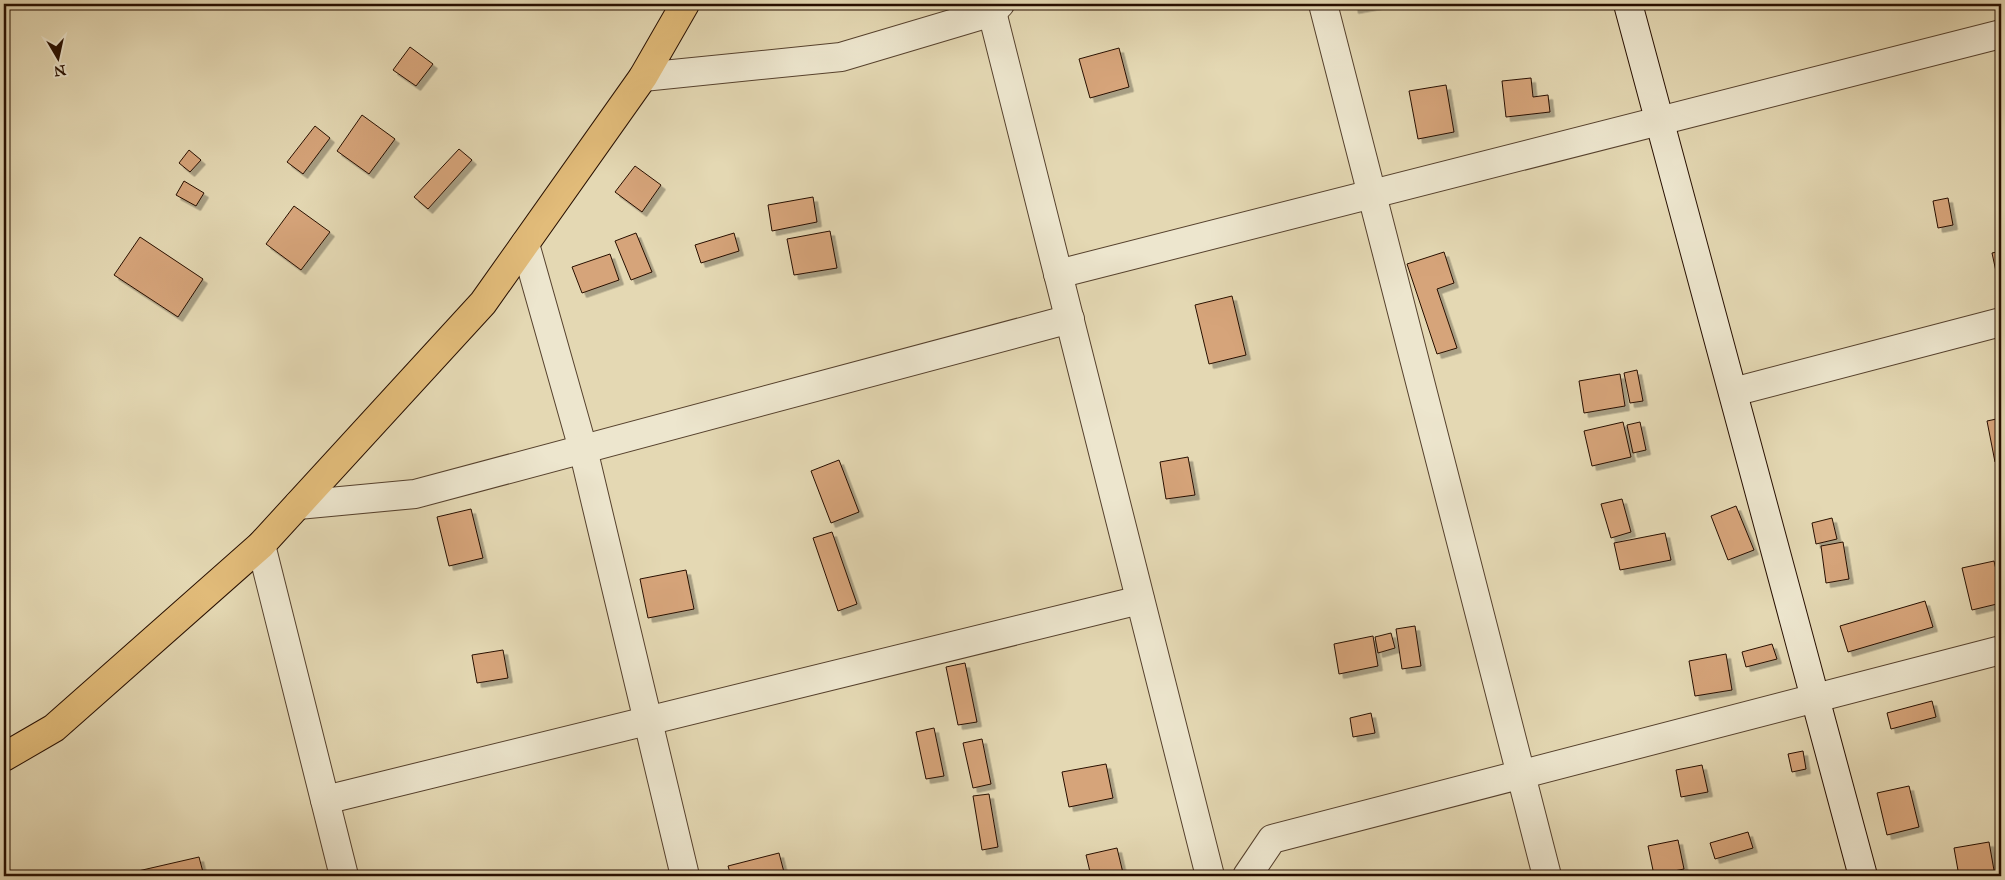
<svg xmlns="http://www.w3.org/2000/svg" width="2005" height="880" font-family="'IM FELL Great Primer',serif">
<style>
.building{fill:#d6a47a;stroke:#270f00;filter:url(#shadow)}
.lines{fill:none;stroke-linecap:round;stroke-linejoin:round}
.street-casing{stroke:#56412d;stroke-width:30}
.secondary-casing{stroke:#270f00;stroke-width:30}
.primary-casing{stroke:#270f00;stroke-width:30}
.street{stroke:#ede6ce;stroke-width:28}
.secondary{stroke:#ede6ce;stroke-width:28}
.primary{stroke:#e2bc7a;stroke-width:28}
</style>
<defs>
<filter id="shadow"><feDropShadow dx="4.5" dy="4.5" stdDeviation="0" flood-color="#0004"/></filter>
</defs>
<rect width="100%" height="100%" fill="#e4d8b3"/>
<filter id="stains"><feTurbulence type="fractalNoise" baseFrequency=".004" numOctaves="4"/><feColorMatrix values="0 0 0 0 .2 0 0 0 0 .09 0 0 0 0 .02 0 0 0 .5 -.17"/></filter>
<radialGradient id="worn" r=".72"><stop offset=".6" stop-color="#630" stop-opacity="0"/><stop offset="1" stop-color="#630" stop-opacity=".3"/></radialGradient>
<g class="building">
<path d="M1353,4H1381L1354,9Z"/>
<path d="M410,47L433,64L416,86L393,70Z"/>
<path d="M1119,48L1129,87L1090,98L1079,59Z"/>
<path d="M1531,78L1533,97L1548,95L1550,112L1506,117L1502,81Z"/>
<path d="M1446,85L1454,132L1418,139L1409,91Z"/>
<path d="M362,115L395,139L369,174L337,151Z"/>
<path d="M315,126L330,138L303,174L287,162Z"/>
<path d="M459,149L472,160L428,209L414,197Z"/>
<path d="M189,150L201,160L190,172L179,163Z"/>
<path d="M635,166L661,185L642,212L615,192Z"/>
<path d="M184,181L204,193L196,206L176,195Z"/>
<path d="M813,197L817,222L772,231L768,205Z"/>
<path d="M1948,198L1953,225L1938,228L1933,201Z"/>
<path d="M294,206L330,232L301,270L266,244Z"/>
<path d="M830,231L837,268L794,275L787,239Z"/>
<path d="M636,233L652,272L631,280L615,241Z"/>
<path d="M734,233L739,251L701,263L695,245Z"/>
<path d="M140,237L203,279L178,317L114,275Z"/>
<path d="M2001,251V289L2000,290L1992,253Z"/>
<path d="M1444,252L1454,283L1437,289L1457,348L1437,354L1407,264Z"/>
<path d="M610,254L619,280L582,293L572,267Z"/>
<path d="M1232,296L1246,355L1209,364L1195,305Z"/>
<path d="M1637,370L1643,401L1630,403L1624,373Z"/>
<path d="M1620,374L1625,406L1584,413L1579,381Z"/>
<path d="M2001,418V460L1995,462L1987,421Z"/>
<path d="M1623,422L1631,457L1592,466L1584,431Z"/>
<path d="M1640,422L1646,450L1633,453L1627,425Z"/>
<path d="M1188,457L1195,495L1166,499L1160,462Z"/>
<path d="M839,460L859,512L831,523L811,471Z"/>
<path d="M1622,499L1631,532L1611,538L1601,504Z"/>
<path d="M1736,506L1754,550L1728,560L1711,516Z"/>
<path d="M471,509L483,558L449,566L437,517Z"/>
<path d="M1832,518L1837,539L1816,544L1812,523Z"/>
<path d="M832,532L857,604L838,611L813,538Z"/>
<path d="M1665,533L1671,560L1620,570L1614,543Z"/>
<path d="M1843,542L1849,579L1826,583L1821,546Z"/>
<path d="M1994,561L2001,591V603L1972,610L1962,568Z"/>
<path d="M686,570L694,609L648,618L640,579Z"/>
<path d="M1925,601L1933,627L1848,652L1840,626Z"/>
<path d="M1415,626L1421,666L1402,669L1396,629Z"/>
<path d="M1391,633L1395,648L1378,653L1375,637Z"/>
<path d="M1373,636L1378,666L1339,674L1334,644Z"/>
<path d="M1772,644L1777,659L1746,667L1742,652Z"/>
<path d="M503,650L508,678L477,683L472,655Z"/>
<path d="M1726,654L1732,690L1695,696L1689,661Z"/>
<path d="M965,663L977,722L958,725L946,667Z"/>
<path d="M1932,701L1936,717L1891,729L1887,713Z"/>
<path d="M1371,713L1375,733L1353,737L1350,718Z"/>
<path d="M934,728L944,776L926,779L916,732Z"/>
<path d="M982,739L991,784L973,788L963,743Z"/>
<path d="M1803,751L1806,769L1792,772L1788,754Z"/>
<path d="M1106,764L1113,798L1069,807L1062,772Z"/>
<path d="M1702,765L1708,792L1681,797L1676,770Z"/>
<path d="M1909,786L1919,827L1887,835L1877,793Z"/>
<path d="M989,794L998,847L982,850L973,796Z"/>
<path d="M1748,832L1753,848L1715,859L1710,843Z"/>
<path d="M1678,840L1684,869L1654,875L1648,846Z"/>
<path d="M1989,842L1995,876H1959L1954,848Z"/>
<path d="M1117,848L1123,873L1108,876H1091L1086,855Z"/>
<path d="M779,853L785,876H731L728,866Z"/>
<path d="M199,857L204,876H126L125,874Z"/>
</g>
<g class="lines">
<g class="street-casing">
<g id="street">
<path d="M990,4L1210,876"/>
<path d="M1323,4L1547,876"/>
<path d="M643,77L841,57L992,12L1000,4"/>
<path d="M525,244L583,449L685,876"/>
<path d="M1058,274L2001,34"/>
<path d="M1733,392L2001,322"/>
<path d="M298,505L415,494L1070,319"/>
<path d="M261,545L344,876"/>
<path d="M325,800L1140,600"/>
<path d="M1247,876L1272,839L2001,650"/>
</g>
</g>
<g class="secondary-casing">
<path id="secondary" d="M1628,4L1863,876"/>
</g>
<g class="primary-casing">
<path id="primary" d="M4,757L54,728L261,545L483,303L643,77L685,4"/>
</g>
<use href="#street" class="street"/>
<use href="#secondary" class="secondary"/>
<use href="#primary" class="primary"/>
</g>
<rect width="2005" height="880" fill="none" stroke="#e4d8b3" stroke-width="20"/>
<rect x="5" y="5" width="1995" height="870" fill="none" stroke="#270f00" stroke-width="2.5"/>
<rect x="10" y="10" width="1985" height="860" fill="none" stroke="#270f00"/>
<g transform="translate(58 58) rotate(171)" stroke="#ede6ce" stroke-width="4" paint-order="stroke">
<path d="M0-4L9 19L0 12L-9 19Z" fill="#270f00"/>
<text y="-8" font-size="14" font-weight="bold" text-anchor="middle" fill="#270f00">N</text>
</g>
<rect width="100%" height="100%" filter="url(#stains)"/>
<rect width="100%" height="100%" fill="url(#worn)"/>
</svg>
